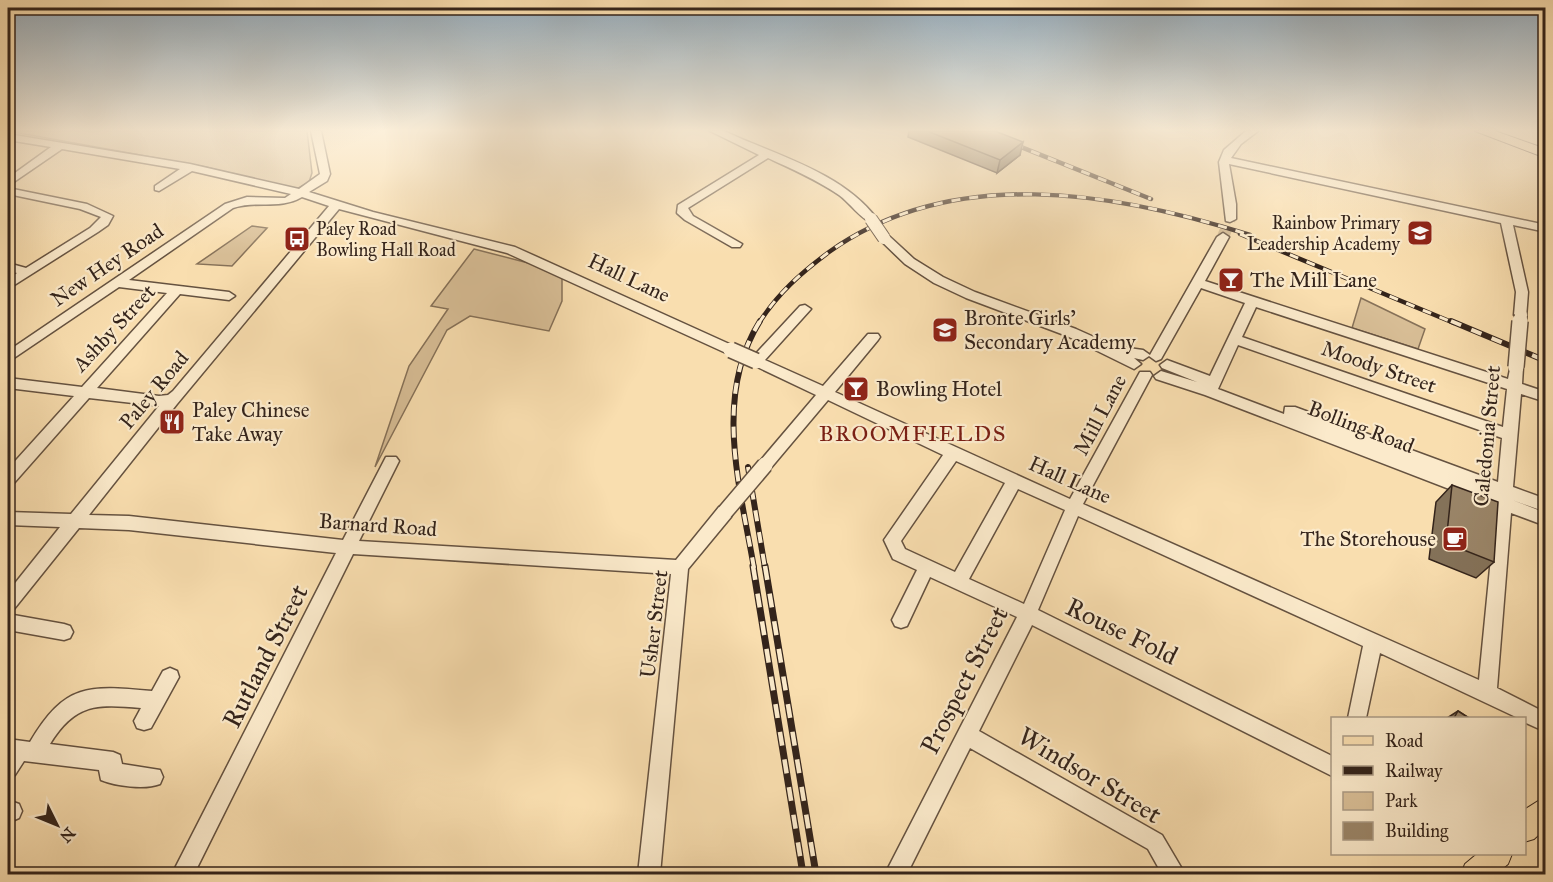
<svg xmlns="http://www.w3.org/2000/svg" width="1553" height="882" font-family="'IM FELL Great Primer',serif">
<style>
.green{fill:#d8be96;stroke:#867158;stroke-width:1.5}
.lines{fill:none;stroke-linecap:round;stroke-linejoin:round}
.minor-tunnel{stroke:#d2b991;stroke-width:12;stroke-dasharray:12 6;stroke-linecap:butt}
.minor-casing{stroke:#655240;stroke-width:3}
.major-casing{stroke:#34241b;stroke-width:2}
.minor{fill:#fbeacb;fill-rule:evenodd}
.major{fill:#f9deaf;fill-rule:evenodd}
.rail-far2-casing{stroke:#34241b;stroke-width:4.5}
.rail-far1-casing{stroke:#34241b;stroke-width:6}
.rail-casing{stroke:#34241b;stroke-width:7}
.rail-far2{stroke:#fbeacb;stroke-width:3;stroke-dasharray:9;stroke-linecap:butt}
.rail-far1{stroke:#fbeacb;stroke-width:4;stroke-dasharray:11;stroke-linecap:butt}
.rail{stroke:#fbeacb;stroke-width:4.5;stroke-dasharray:14;stroke-linecap:butt}
.minor-bridge-far1-casing{stroke:#655240;stroke-width:14;stroke-linecap:butt}
.minor-bridge-casing{stroke:#655240;stroke-width:18;stroke-linecap:butt}
.minor-bridge-far1{stroke:#fbeacb;stroke-width:12}
.minor-bridge{stroke:#fbeacb;stroke-width:15}
.wall{fill:#847259;stroke:#34241b;stroke-width:1.5}
.shaded-wall{fill:#6c5d49;stroke:#34241b;stroke-width:1.5}
.building{fill:#9a8568;stroke:#34241b;stroke-width:1.5}
.labels{text-anchor:middle;stroke-width:4.5;stroke-linejoin:round;paint-order:stroke}
.far-poi-label{font-size:18px;fill:#34241b;stroke:#fbeacb;text-anchor:end}
.street-label{font-size:21px;fill:#34241b;stroke:#fbeacb}
.poi-label{font-size:21px;fill:#34241b;stroke:#fbeacb;text-anchor:start}
.neighbourhood-label{font-size:22px;letter-spacing:1.5px;fill:#7a1f14;stroke:#fbeacb}
.near-street-label{font-size:26px;fill:#34241b;stroke:#fbeacb}
</style>
<rect width="100%" height="100%" fill="#f9deaf"/>
<filter id="stains"><feTurbulence type="fractalNoise" baseFrequency=".00333" numOctaves="4"/><feColorMatrix values="0 0 0 0 .2 0 0 0 0 .09 0 0 0 0 .02 0 0 0 .5 -.17"/></filter>
<radialGradient id="worn" r=".72"><stop offset=".6" stop-color="#630" stop-opacity="0"/><stop offset="1" stop-color="#630" stop-opacity=".3"/></radialGradient>
<g class="green">
<path d="M8,131H307L312,173L309,182L295,190L206,167Z"/>
<path d="M252,226L267,228L232,266L197,264Z"/>
<path d="M474,249L536,265L562,278V301L549,331L470,316L447,330L375,467L409,366L448,309L431,306Z"/>
<path d="M1361,298L1425,329L1418,349L1352,328Z"/>
</g>
<g class="lines">
<path class="minor-tunnel" d="M1223,237L1230,219"/>
<g class="minor-casing">
<g id="minor">
<path d="M311,131H321L330,174L327,181L309,192L373,212L515,247L736,347L738,350L736,353H726L507,253L339,209L177,404L89,515L129,516L343,540L386,457H396L399,461L359,541L676,560L719,507L725,505L731,507L733,512L731,517L688,569L660,874H638L671,574L353,554L194,874H172L336,553L129,530L79,528L14,609L8,612V592L60,527L8,525V512L71,514L159,406L89,398L14,483L8,485V469L74,396L8,388V378L82,387L167,293L119,287L8,362V351L225,204L247,197L285,198L291,194L192,171L159,191L155,190V186L180,169L62,149L8,186V178L51,147L8,140V134L190,164L299,189L320,174ZM302,197L329,206L173,391L168,395L159,396L97,388L180,294L229,300L235,296L229,292L129,280L233,208C257,200 280,210 302,197Z"/>
<path d="M710,131H724C775,155 842,172 877,219L871,222C862,220 849,202 839,195C817,180 792,169 768,158L688,208L693,216L742,244L740,247H732L685,220L677,213L678,205L759,155Z"/>
<path d="M1246,131H1258L1241,144L1231,158L1546,225V232L1513,225L1528,292L1526,318L1521,319L1514,315L1516,292L1501,223L1229,164L1236,204V219L1230,222L1226,221L1219,162L1224,150Z"/>
<path d="M8,188L87,204L113,216L108,225L98,232L8,289V280L17,273L8,271V263L26,268L90,228L101,217L80,209L8,194Z"/>
<path d="M1223,233L1229,237L1205,281L1508,379L1511,364H1521L1523,367L1522,384L1546,392V402L1521,394L1513,487L1546,499V512L1512,500L1546,513V526L1511,513L1497,688L1546,713V732L1524,722V718H1518L1380,653L1366,718H1348L1363,646L1078,516L1038,610L1332,756V776L1032,625L979,731L1162,835L1185,874H1162L1148,849L970,748L907,874H885L1017,617L930,577L907,626L901,628L895,626L892,620L917,570L893,559L884,540L943,455L828,400L770,469H760L757,465L760,461L816,395L751,364L749,361L800,306L805,305L811,309L765,360L823,386L868,334H878L880,337L878,340L835,392L1070,499L1140,372H1150L1152,375L1083,504L1479,680L1496,507L1205,395L1156,379L1154,376L1161,371L1197,382L1162,368L1160,365L1167,360L1210,376L1245,303L1201,288L1161,359L1156,361L1149,356L1143,360L1134,358L1141,364L1134,369L1067,336L966,298L934,283L905,264L878,238L880,235H888L914,259L943,277L975,292L1076,329L1114,346L1143,350L1150,355L1217,237ZM1256,307L1507,389L1503,427L1242,337ZM1238,345L1502,438L1498,482L1295,407H1285L1284,414L1218,389ZM956,461L1005,483L955,572L905,549L901,541ZM1018,489L1065,510L1024,604L969,579Z"/>
<path d="M8,614L64,624L70,626L73,632L70,638L64,640L8,630Z"/>
<path d="M170,668L177,671L179,677L151,728L144,730L137,728L134,721L141,708C97,704 75,703 50,744L113,752L120,755L122,764L160,770L163,777L160,784C145,790 116,786 101,780L99,770L24,761L15,775L8,778V739L30,742C65,683 88,685 152,691L163,671Z"/>
<path d="M8,800L19,804L22,811L19,818L12,821L8,820Z"/>
</g>
</g>
<g class="major-casing">
<g id="major">
<path d="M1475,131H1495L1546,149V158Z"/>
<path d="M1546,796V828L1534,839L1524,842V810Z"/>
<path d="M1477,854H1512L1508,864L1496,874H1461L1465,864Z"/>
</g>
</g>
<use href="#minor" class="minor"/>
<use href="#major" class="major"/>
<g class="rail-far2-casing">
<g id="rail-far2">
<path d="M981,131L1151,199"/>
<path d="M1240,234L1454,323"/>
<path d="M759,323C778,293 801,273 829,252C953,164 1115,192 1250,235"/>
</g>
</g>
<g class="rail-far1-casing">
<g id="rail-far1">
<path d="M1451,321L1546,361"/>
<path d="M748,467L765,568"/>
<path d="M754,568C740,487 713,396 760,321"/>
</g>
</g>
<g class="rail-casing">
<g id="rail">
<path d="M753,566L803,874"/>
<path d="M765,566L816,874"/>
</g>
</g>
<use href="#rail-far2" class="rail-far2"/>
<use href="#rail-far1" class="rail-far1"/>
<use href="#rail" class="rail"/>
<g class="minor-bridge-far1-casing">
<g id="minor-bridge-far1">
<path d="M871,219L884,238"/>
<path d="M1520,323L1521,315"/>
</g>
</g>
<g class="minor-bridge-casing">
<g id="minor-bridge">
<path d="M731,350L756,361"/>
<path d="M1516,367L1520,321"/>
<path d="M725,512L765,465"/>
</g>
</g>
<use href="#minor-bridge-far1" class="minor-bridge-far1"/>
<use href="#minor-bridge" class="minor-bridge"/>
</g>
<g class="wall">
<path d="M909,131H995L1020,155L997,173L908,137Z"/>
<path d="M1452,485L1494,562L1476,578L1429,559L1436,502Z"/>
<path d="M1458,711L1469,718H1447Z"/>
</g>
<path class="shaded-wall" d="M1023,142L1020,155L997,173L1000,160Z"/>
<g class="building">
<path d="M927,131H995L1023,142L1000,160Z"/>
<path d="M1452,485L1498,502L1494,562L1446,543Z"/>
<path d="M1458,711L1469,718H1454Z"/>
</g>
<linearGradient id="sky" x2="0" y2="1"><stop stop-color="#94acbd"/><stop offset="0.51" stop-color="#fcf0db"/><stop offset="1" stop-color="#fcf0db" stop-opacity="0"/></linearGradient>
<rect width="1553" height="255" fill="url(#sky)"/>
<defs>
<g id="school-square" transform="scale(1.35)"><rect x="-9" y="-9" width="18" height="18" rx="4" fill="#8f2418" stroke="#fbeacb"/><path d="M0-5L7-2L0 1L-7-2ZM-4 1L0 2.5L4 1V4Q0 6-4 4Z" fill="#fff"/></g>
<g id="bus-square" transform="scale(1.35)"><rect x="-9" y="-9" width="18" height="18" rx="4" fill="#8f2418" stroke="#fbeacb"/><path d="M-5-6H5V4H4V6H2V4H-2V6H-4V4H-5ZM-3.5-4V0h7V-4ZM-3.5 1.2v1.5H-2V1.2ZM2 1.2v1.5H3.5V1.2Z" fill="#fff"/></g>
<g id="bar-square" transform="scale(1.35)"><rect x="-9" y="-9" width="18" height="18" rx="4" fill="#8f2418" stroke="#fbeacb"/><path d="M-6-5H6L.8 .8V4.5H3.5V6h-7V4.5H-.8V.8Z" fill="#fff"/></g>
<g id="restaurant-square" transform="scale(1.35)"><rect x="-9" y="-9" width="18" height="18" rx="4" fill="#8f2418" stroke="#fbeacb"/><path d="M-5-6h1v4h1v-4h1v4h1v-4h1v5L-1.5 .5V6h-2V.5L-5-1ZM5-6V6H3V1.5H1.5Q1.5-4 5-6Z" fill="#fff"/></g>
<g id="cafe-square" transform="scale(1.35)"><rect x="-9" y="-9" width="18" height="18" rx="4" fill="#8f2418" stroke="#fbeacb"/><path d="M-5.5-4.5H6V0H3Q3 3.5 0 3.5H-2.5Q-5.5 3.5-5.5 0ZM3-3.2v2h1.7v-2ZM-6 4.5H4V6H-6Z" fill="#fff"/></g>
</defs>
<g fill-rule="evenodd">
<use href="#school-square" x="1420" y="233"/>
<use href="#bus-square" x="297" y="239"/>
<use href="#bar-square" x="1231" y="280"/>
<use href="#school-square" x="945" y="330"/>
<use href="#bar-square" x="856" y="389"/>
<use href="#restaurant-square" x="172" y="422"/>
<use href="#cafe-square" x="1455" y="539"/>
</g>
<g class="labels">
<g class="far-poi-label">
<text x="1400" y="229">Rainbow Primary<tspan x="1400" dy="21">Leadership Academy</tspan></text>
<text x="316" y="235" text-anchor="start">Paley Road<tspan x="316" dy="21">Bowling Hall Road</tspan></text>
</g>
<g class="street-label">
<text transform="translate(107 265) rotate(-34)" y="7">New Hey Road</text>
<text transform="translate(629 278) rotate(25)" y="7">Hall Lane</text>
<text transform="translate(114 328) rotate(-47)" y="7">Ashby Street</text>
<text transform="translate(1379 367) rotate(19)" y="7">Moody Street</text>
<text transform="translate(154 390) rotate(-50)" y="7">Paley Road</text>
<text transform="translate(1100 415) rotate(-62)" y="7">Mill Lane</text>
<text transform="translate(1361 427) rotate(21)" y="7">Bolling Road</text>
<text transform="translate(1487 436) rotate(-85)" y="7">Caledonia Street</text>
<text transform="translate(1070 480) rotate(24)" y="7">Hall Lane</text>
<text transform="translate(378 525) rotate(4)" y="7">Barnard Road</text>
<text transform="translate(654 624) rotate(-83)" y="7">Usher Street</text>
</g>
<g class="poi-label">
<text x="1250" y="287">The Mill Lane</text>
<text x="964" y="325">Bronte Girls'<tspan x="964" dy="24">Secondary Academy</tspan></text>
<text x="876" y="396">Bowling Hotel</text>
<text x="192" y="417">Paley Chinese<tspan x="192" dy="24">Take Away</tspan></text>
<text x="1436" y="546" text-anchor="end">The Storehouse</text>
</g>
<g class="neighbourhood-label">
<text x="913" y="441">BROOMFIELDS</text>
</g>
<g class="near-street-label">
<text transform="translate(1122 631) rotate(26)" y="9">Rouse Fold</text>
<text transform="translate(265 656) rotate(-63)" y="9">Rutland Street</text>
<text transform="translate(964 680) rotate(-63)" y="9">Prospect Street</text>
<text transform="translate(1090 775) rotate(31)" y="9">Windsor Street</text>
</g>
</g>
<rect width="1553" height="882" fill="none" stroke="#f9deaf" stroke-width="30"/>
<rect x="9" y="9" width="1535" height="864" fill="none" stroke="#34241b" stroke-width="3"/>
<rect x="15" y="15" width="1523" height="852" fill="none" stroke="#34241b" stroke-width="1.5"/>
<rect x="1331" y="717" width="195" height="138" fill="#fbeacb" stroke="#ab9b85" stroke-width="1.5"/>
<rect x="1343" y="736" width="30" height="9" fill="#f9deaf" stroke="#ab9b85" stroke-width="1.5"/>
<text x="1385" y="747" font-size="18" fill="#34241b">Road</text>
<rect x="1343" y="766" width="30" height="9" fill="#34241b" stroke="#ab9b85" stroke-width="1.5"/>
<text x="1385" y="777" font-size="18" fill="#34241b">Railway</text>
<rect x="1343" y="792" width="30" height="18" fill="#d8be96" stroke="#ab9b85" stroke-width="1.5"/>
<text x="1385" y="807" font-size="18" fill="#34241b">Park</text>
<rect x="1343" y="822" width="30" height="18" fill="#9a8568" stroke="#ab9b85" stroke-width="1.5"/>
<text x="1385" y="837" font-size="18" fill="#34241b">Building</text>
<g transform="translate(57 825) rotate(133)" stroke="#fbeacb" stroke-width="4.5" paint-order="stroke">
<path d="M0-4.5L10 22L0 15L-10 22Z" fill="#34241b"/>
<text y="-9" font-size="16" font-weight="bold" text-anchor="middle" fill="#34241b">N</text>
</g>
<rect width="100%" height="100%" filter="url(#stains)"/>
<rect width="100%" height="100%" fill="url(#worn)"/>
</svg>
